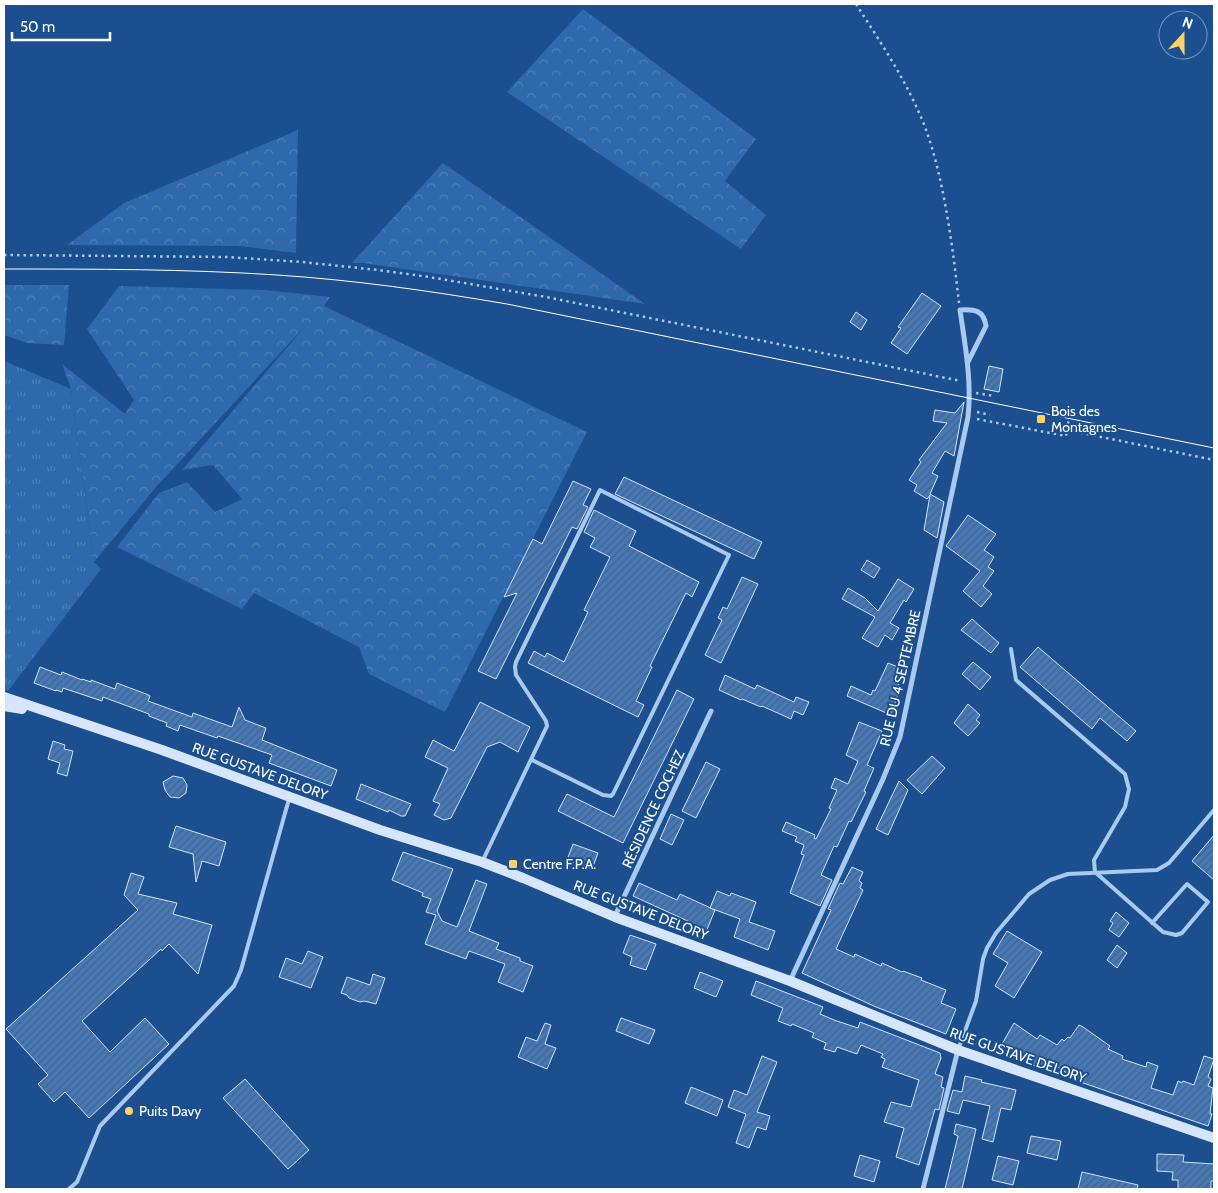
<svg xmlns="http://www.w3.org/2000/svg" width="1218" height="1193" font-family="Cabin,sans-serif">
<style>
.grass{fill:url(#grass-tufts)}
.forest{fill:url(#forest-crowns)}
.building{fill:url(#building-hatch);stroke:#cfe3fa}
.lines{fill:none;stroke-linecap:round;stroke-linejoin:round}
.path{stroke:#a9c9ee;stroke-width:2.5;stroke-dasharray:2.5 4;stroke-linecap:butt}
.lane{stroke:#a9c9ee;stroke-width:4}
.street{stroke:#a9c9ee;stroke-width:5}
.secondary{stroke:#d6e6fa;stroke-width:10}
.tram{stroke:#fff;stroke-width:1}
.poi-dot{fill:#ffd166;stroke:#1b4f8f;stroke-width:2}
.labels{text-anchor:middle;stroke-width:4;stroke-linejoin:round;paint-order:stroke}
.poi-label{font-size:14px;fill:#fff;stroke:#1b4f8f;text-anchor:start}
.street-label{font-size:14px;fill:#fff;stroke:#1b4f8f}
</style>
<defs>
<pattern id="grass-tufts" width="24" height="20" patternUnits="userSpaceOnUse" patternTransform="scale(1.25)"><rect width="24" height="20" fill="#2e69ad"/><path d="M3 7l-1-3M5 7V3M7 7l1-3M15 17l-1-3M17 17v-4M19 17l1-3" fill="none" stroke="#4d80b9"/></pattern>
<pattern id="forest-crowns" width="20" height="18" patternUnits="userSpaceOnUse" patternTransform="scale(1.25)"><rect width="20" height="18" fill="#2e69ad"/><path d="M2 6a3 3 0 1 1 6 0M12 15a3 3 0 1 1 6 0" fill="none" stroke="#4d80b9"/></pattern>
<pattern id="building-hatch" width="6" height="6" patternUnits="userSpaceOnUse" patternTransform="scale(1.25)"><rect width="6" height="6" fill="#4478b7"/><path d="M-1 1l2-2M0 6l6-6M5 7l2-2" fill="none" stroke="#486282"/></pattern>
</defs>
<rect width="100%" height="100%" fill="#1b4f8f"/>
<path class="grass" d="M4,361L71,389L94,562L101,569L8,691L4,690Z"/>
<g class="forest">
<path d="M583,9L756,139L725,181L766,215L741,249L507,92Z"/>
<path d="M298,130L296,253L241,246L67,245L124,203Z"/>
<path d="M443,163L645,304L363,263H352Z"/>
<path d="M4,285H69L64,345L27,343L4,335Z"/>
<path d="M119,286L265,290L330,297L324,306L587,432L445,712L369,674L359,647L254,593L242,609L117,547L159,493L187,482L215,512L242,499L213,465L182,470L308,323L157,486L94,562L71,389L62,364L125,414L134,400L87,329Z"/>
</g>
<g class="building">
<path d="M922,293L941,306L907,354L891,343L901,328L898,327Z"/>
<path d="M856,312L867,320L861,330L850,322Z"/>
<path d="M989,366L1003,369L999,392L984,389Z"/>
<path d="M964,402L954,456L945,451L932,473L938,476L930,494L944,502L937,538L924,530L930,495L927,499L914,491L917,485L909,480L921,462L919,460L947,423L933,421L935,410L955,413Z"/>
<path d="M624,477L762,542L754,559L615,494Z"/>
<path d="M573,481L591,489L583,505L588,507L577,529L572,527L496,679L478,671L517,593L504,597L533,539L542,544Z"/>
<path d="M594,510L636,531L629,546L699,582L692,597L686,593L650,666L652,667L636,701L644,705L638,717L528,663L534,651L545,657L547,653L564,662L588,612L584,610L610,557L590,547L595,538L584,532Z"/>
<path d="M968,515L996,534L984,550L994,557L988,567L994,571L983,586L992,594L981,607L963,591L980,571L946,546Z"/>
<path d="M867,560L880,568L874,578L861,570Z"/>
<path d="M742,577L758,584L721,663L705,655L722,620L718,618L723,607L727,609Z"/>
<path d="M898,579L914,589L906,602L904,600L890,623L899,628L892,640L885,635L878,647L862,638L875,617L842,599L848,588L865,598L878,611Z"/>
<path d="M972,619L999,643L991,653L961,630Z"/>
<path d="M1038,647L1136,731L1127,741L1100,718L1092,729L1020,667Z"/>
<path d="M973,662L991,677L980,690L962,674Z"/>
<path d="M888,663L903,669L897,684H899L895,693L898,694L891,715L847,696L851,686L871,695L873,690L875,691Z"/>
<path d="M40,667L61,675L62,672L82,680V679L91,682V680L115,689L117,683L146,694L150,696L148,701L192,717L193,713L232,727L239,707L245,720L266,728L262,740L337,770L331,786L269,763L272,755L218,736L217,738L180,725L178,731L166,726L167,723L149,716V714L103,697L102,701L63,688L62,692L56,690V691L34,683Z"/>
<path d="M725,675L755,689L757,685L794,702L796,697L809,702L803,715L794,711L791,719L762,706L761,707L742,699L741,700L719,690Z"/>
<path d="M677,690L694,699L623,843L558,811L567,794L614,817Z"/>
<path d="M480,702L530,727L518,752L500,742L487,747L451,818L444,820L434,815L440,804L433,801L448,768L425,757L433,740L454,751Z"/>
<path d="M968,704L980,715L976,720L980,723L968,736L954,723Z"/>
<path d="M859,722L882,731L867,765L874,768L864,791L866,792L851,822L849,821L837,847L834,846L821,875L832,880L820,906L790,893L804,855L801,854L804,845L795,841L797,837L782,831L786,822L815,835L814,838L816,839L831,809L829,808L837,790L831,788L835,778L848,784L858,761L846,755Z"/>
<path d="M53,741L65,745L64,749L73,751L67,776L57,773L60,763L48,759Z"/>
<path d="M932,756L945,768L922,794L907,780Z"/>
<path d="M706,762L720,769L696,818L682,811Z"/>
<path d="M173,776L183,778L187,785L186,793L179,798L170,797L165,790L163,782Z"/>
<path d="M899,781L908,790L888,835L876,829Z"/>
<path d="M361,784L411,804L405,816H401L389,810L388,812L356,799Z"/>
<path d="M671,814L684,820L672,845L660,839Z"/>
<path d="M176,826L226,842L219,866L202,861L196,882L193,854L169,847Z"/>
<path d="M1214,835V880L1192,861Z"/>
<path d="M573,844L598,853L592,869L567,860Z"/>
<path d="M403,852L453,869L437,911L442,921L457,927L476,880L487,884L469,931L499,943L496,949L520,958V961L533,966L523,992L498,982L505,964L469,951L466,959L425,944L436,915L426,912L431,899L422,896L423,893L392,880Z"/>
<path d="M852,867L863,872L859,881L862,883L860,888L863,890L836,949L854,957L855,954L881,966L882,963L902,972L903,971L922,978L921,980L946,990L941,1003L956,1009L946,1034L876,1007L802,973L831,910L828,909L840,883L843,884Z"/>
<path d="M131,873L144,877L138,894L177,903L173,914L212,925L198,974L169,944L162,951L161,949L82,1021L110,1052L145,1018L169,1044L89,1118L65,1092L54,1102L38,1084L48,1075L6,1029L138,910L124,895Z"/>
<path d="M639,883L677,900L680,894L715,910L706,932L691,926L692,923L633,896Z"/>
<path d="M717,891L730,896L731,893L756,902L749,922L775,931L768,950L734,937L740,919L710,908Z"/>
<path d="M1116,912L1129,923L1119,937L1109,930L1113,923L1110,921Z"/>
<path d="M1007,931L1042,952L1014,998L995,986L1008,963L993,954Z"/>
<path d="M630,935L656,944L646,970L630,965L632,957L623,953Z"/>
<path d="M1117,945L1127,953L1117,968L1107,960Z"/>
<path d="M308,951L323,957L311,988L279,977L286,958L302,964Z"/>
<path d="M700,972L723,981L716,997L694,988Z"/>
<path d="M373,974L385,978L376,1004L364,1001L360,1002L349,998L347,995L341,993L347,977L370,985Z"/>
<path d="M756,981L823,1007L820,1014L834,1020L858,1028L860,1022L940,1053L941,1058L935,1074L943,1077L941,1087L944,1088L939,1110L935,1109L919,1165L896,1157L904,1128L884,1122L891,1102L911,1107L919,1080L882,1067L885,1059L881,1057L883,1054L861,1045L857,1054L837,1047L835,1052L824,1049L826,1043L812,1037L814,1033L792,1024L791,1026L778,1021L783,1008L751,995Z"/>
<path d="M621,1018L655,1030L649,1044L616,1031Z"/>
<path d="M545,1023L551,1025L545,1044L556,1048L547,1069L518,1057L526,1037L537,1041Z"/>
<path d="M1014,1023L1037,1039L1040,1035L1057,1045L1062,1039L1064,1041L1068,1037L1070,1038L1079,1025L1083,1027L1110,1046L1108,1049L1123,1056L1122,1059L1146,1067L1147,1062L1158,1066L1151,1088L1173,1095L1178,1081L1182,1083L1183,1081L1194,1085L1204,1056L1214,1059L1208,1077L1211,1079L1208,1086L1213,1088L1210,1114H1212L1208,1126L1066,1077L1068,1074L1049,1061L1043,1069L1030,1064L1002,1044Z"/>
<path d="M762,1056L777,1062L757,1112L770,1116L766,1130L757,1127L749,1148L736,1143L746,1114L728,1107L734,1090L747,1095Z"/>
<path d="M965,1076L982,1080L981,1082L1016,1090L1011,1110L1001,1108L993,1142L982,1139L990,1106L963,1100L959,1114L947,1111L953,1090L962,1092Z"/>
<path d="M245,1079L309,1150L288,1169L223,1098Z"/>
<path d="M691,1087L723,1100L717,1116L685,1103Z"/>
<path d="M956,1124L976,1129L962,1189H945L958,1136L954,1134Z"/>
<path d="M1031,1136L1061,1141L1057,1160L1027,1153Z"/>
<path d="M1157,1154L1184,1155L1183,1162L1214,1164V1181H1211V1189H1178V1180H1172L1173,1172L1157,1171Z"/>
<path d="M860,1155L880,1161L874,1182L854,1176Z"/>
<path d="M998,1156L1019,1161L1013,1185L992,1180Z"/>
<path d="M1082,1172L1138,1185L1137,1189H1078Z"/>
</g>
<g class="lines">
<g class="path">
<path d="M856,4C881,43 908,83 925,127C944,178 953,249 959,303"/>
<path d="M4,255L227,257L302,262L378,270L429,277L546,297L961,381"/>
<path d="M976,393L994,396"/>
<path d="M977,412L990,415"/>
<path d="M977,419L1066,436L1067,430L1214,460"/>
<path d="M1054,427L1067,430L1070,412L1057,409"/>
</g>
<g class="lane">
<path d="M1011,649L1016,680L1125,774L1129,789L1125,807L1094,860L1095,872L1163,932L1176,935L1182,933L1208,902L1187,884L1152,923"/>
<path d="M483,860L547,726L546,721L516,675L515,667L516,662L600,490L729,555L613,794L611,796L603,795L532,760"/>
<path d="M958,1050L976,1001L983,959L987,948L996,933L1029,894L1050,880L1068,874L1157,870L1169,863L1214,810"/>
<path d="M69,1189L77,1182L100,1126L234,986L241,970L289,799"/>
</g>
<g class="street">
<path d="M615,916L711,711"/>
<path d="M790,981L883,779L900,737L968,417C972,381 965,345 960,310C974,309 984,310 986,326L968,362"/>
<path d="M923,1189L958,1050"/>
</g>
<g class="secondary">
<path d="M4,697L162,750L380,830L482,862L523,878L615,917L790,981L958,1050L1214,1138"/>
<path d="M4,706L22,709"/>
</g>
<path class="tram" d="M4,269C95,269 186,269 277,275C354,280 431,291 507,304L1214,448"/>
</g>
<g class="poi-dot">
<rect x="1036" y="414" width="10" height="10" rx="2.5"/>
<rect x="508" y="859" width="10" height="10" rx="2.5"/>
<circle cx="129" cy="1111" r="5"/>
</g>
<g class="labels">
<g class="poi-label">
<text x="1051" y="416">Bois des<tspan x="1051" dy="16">Montagnes</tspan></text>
<text x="523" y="869">Centre F.P.A.</text>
<text x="139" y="1116">Puits Davy</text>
</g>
<g class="street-label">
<text transform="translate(900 678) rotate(-77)" y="5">RUE DU 4 SEPTEMBRE</text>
<text transform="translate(260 771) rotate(20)" y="5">RUE GUSTAVE DELORY</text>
<text transform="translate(653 809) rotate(-65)" y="5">RÉSIDENCE COCHEZ</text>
<text transform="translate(641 910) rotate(21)" y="5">RUE GUSTAVE DELORY</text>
<text transform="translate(1018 1055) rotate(19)" y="5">RUE GUSTAVE DELORY</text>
</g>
</g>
<rect width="1218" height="1193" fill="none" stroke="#ffffff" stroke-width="10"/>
<g transform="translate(1183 35) rotate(21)"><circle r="24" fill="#1b4f8f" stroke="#7695bc"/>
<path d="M0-4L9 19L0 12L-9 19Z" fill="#ffd166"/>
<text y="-8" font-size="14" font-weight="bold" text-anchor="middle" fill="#ffffff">N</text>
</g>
<path d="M12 32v8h98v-8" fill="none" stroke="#ffffff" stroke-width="2.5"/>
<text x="20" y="32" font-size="15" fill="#ffffff" stroke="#1b4f8f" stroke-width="4" paint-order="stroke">50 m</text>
</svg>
